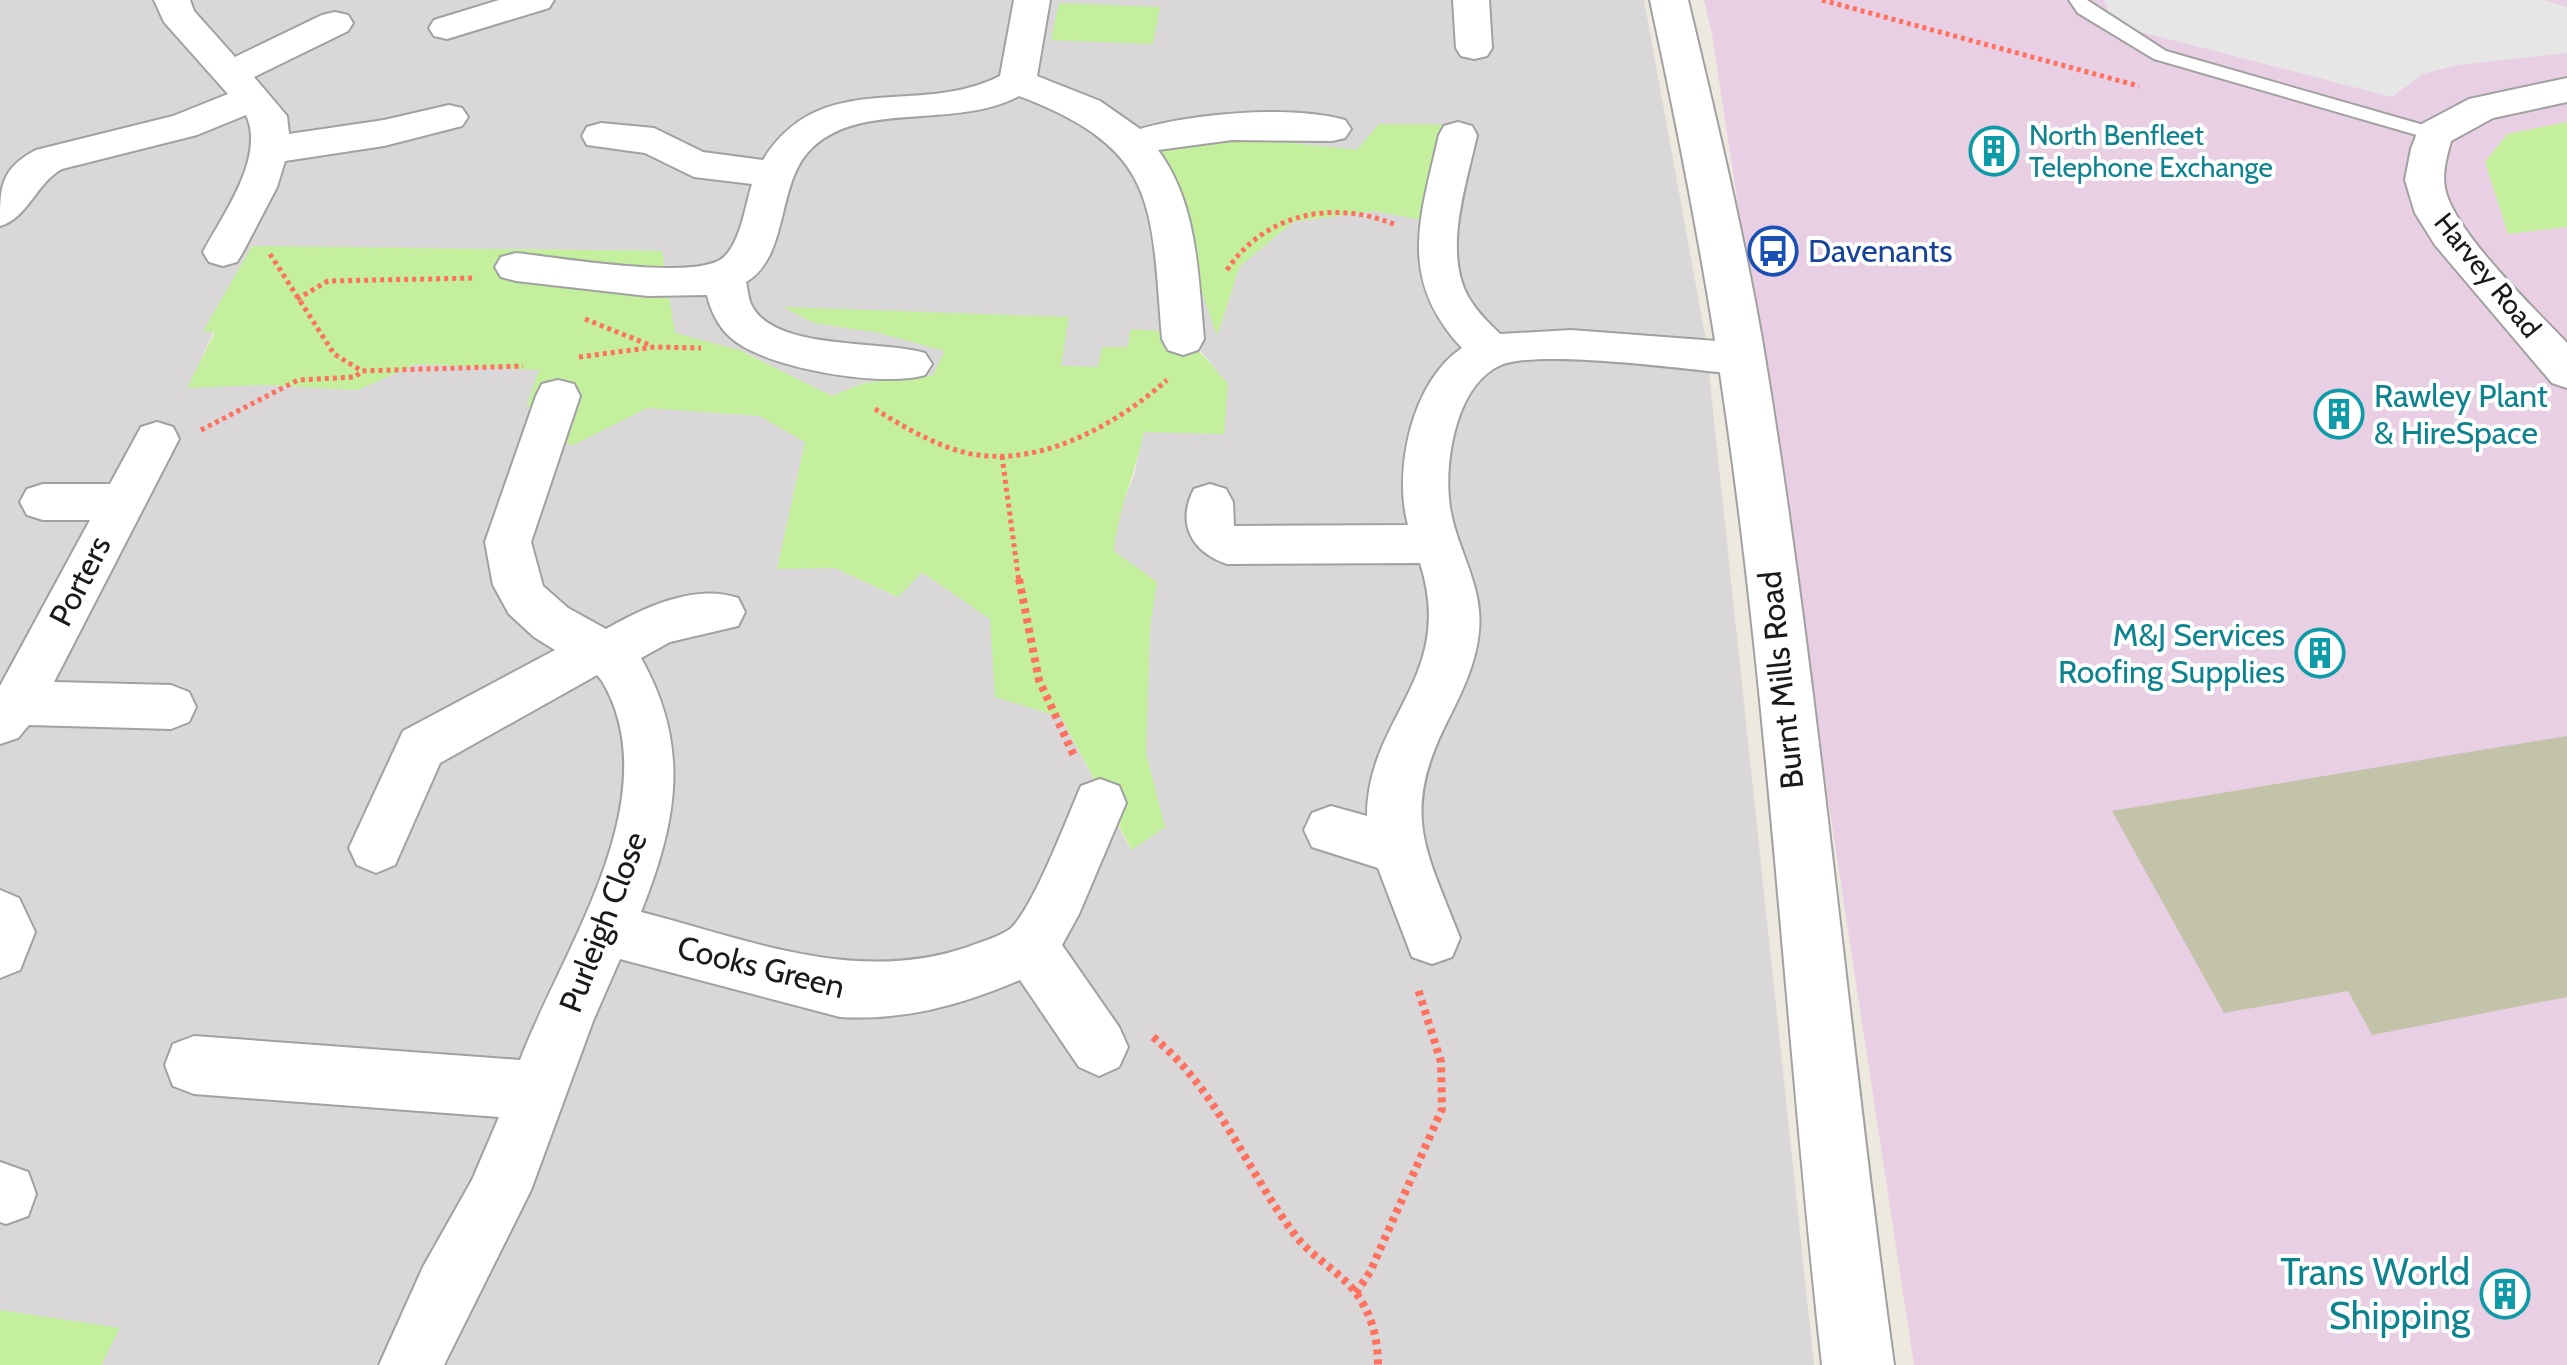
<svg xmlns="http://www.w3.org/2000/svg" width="2567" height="1365" font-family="Cabin,sans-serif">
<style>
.residential{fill:#d9d7d7;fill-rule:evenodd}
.industrial{fill:#e8cfe3}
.construction{fill:#c2c3a9}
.grass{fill:#c4ef9d}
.parking{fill:#e6e6e6}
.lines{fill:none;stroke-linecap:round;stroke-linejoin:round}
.service-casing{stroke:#a1a1a1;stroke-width:4}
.minor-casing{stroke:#a1a1a1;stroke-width:4}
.tertiary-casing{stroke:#a1a1a1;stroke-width:4}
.path-far1{stroke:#ff705e;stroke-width:5;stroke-dasharray:4 4;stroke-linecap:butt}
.path{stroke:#ff705e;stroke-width:8;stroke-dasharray:5 5;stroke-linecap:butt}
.service{fill:#fff;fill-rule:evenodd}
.minor{fill:#fff;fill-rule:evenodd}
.tertiary{fill:#fff;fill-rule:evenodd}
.labels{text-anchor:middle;stroke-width:8;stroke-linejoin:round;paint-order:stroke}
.far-culture-label{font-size:28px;fill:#0d838f;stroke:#fff;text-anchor:start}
.far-street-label{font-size:28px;fill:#1a1a1a;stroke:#fff}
.transit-label{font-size:32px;fill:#164399;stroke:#fff;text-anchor:start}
.culture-label{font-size:32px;fill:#0d838f;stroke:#fff;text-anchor:start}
.street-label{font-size:32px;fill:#1a1a1a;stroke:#fff}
.near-culture-label{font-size:38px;fill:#0d838f;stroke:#fff;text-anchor:end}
</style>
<rect width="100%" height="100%" fill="#eee9de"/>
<path class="residential" d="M0,0H1644L1705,335L1814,1365H101L119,1328L0,1310ZM1273,141L1357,150L1454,225L1375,211L1293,222L1240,266L1218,334ZM252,246L662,251L674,334L739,350L832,396L864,383L933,375L946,351L879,333L814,323L786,308L1068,317L1060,366L1098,367L1128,348L1130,330L1195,344L1228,384L1224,434L1143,432L1135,473L1118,515L1114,551L1156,583L1150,628L1146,754L1165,827L1131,850L1061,717L996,697L991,619L921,572L897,597L835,568L777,569L805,441L760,416L647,408L571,445L540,370L415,364L358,390L265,385L188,388Z"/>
<path class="industrial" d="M1704,0H2567V1365H1914L1712,34Z"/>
<path class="construction" d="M2567,736V997L2372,1035L2348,991L2224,1013L2112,811Z"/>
<g class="grass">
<path d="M1059,3L1160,7L1153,44L1051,40Z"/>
<path d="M2567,122V227L2508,234L2485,162L2507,134Z"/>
<path d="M1379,124L1468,125L1455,226L1375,211L1293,222L1240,266L1217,336L1155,153C1221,131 1289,143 1357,150Z"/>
<path d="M252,246L662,251L675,333L739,350L832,396L864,383L933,375L945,351L879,333L814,323L783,307L1069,317L1061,366L1098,367L1102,347H1128L1130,330C1182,327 1197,347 1228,384L1224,434L1144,432C1135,473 1118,509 1114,551L1157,582L1150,628L1146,754L1165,827L1132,850L1061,717L995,697L990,619L922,572L898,597L835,568L777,569L805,442L760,416L647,408L571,446L527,405L539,370L416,364L358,390L265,385L187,388L215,332L203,331Z"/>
<path d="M0,1310L120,1328L101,1365H0Z"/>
</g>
<path class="parking" d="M2104,0H2544L2567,7V53L2458,65L2423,74L2392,97L2137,31L2110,15Z"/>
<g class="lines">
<g class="service-casing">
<path id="service" d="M2069,0H2087L2166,51L2441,130L2444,134L2434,140L2154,59L2078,13Z"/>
</g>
<g class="minor-casing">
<g id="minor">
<path d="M154,0H190L194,11L235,57L322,15L335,12L348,15L353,23L348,31L254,77L287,116L289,134L384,120L449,105L462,108L468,117L462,126L384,146L285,161L277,187L243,252L237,262L223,266L209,262L203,252C222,216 266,157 246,115L197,135L62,169C36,183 28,218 0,226C0,187 0,169 36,150L173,116L228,94L164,22Z"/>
<path d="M499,0H554L549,8L447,39L434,36L429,28L434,20Z"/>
<path d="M1014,0H1050L1037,76L1100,101L1140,129C1195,113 1291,105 1345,120L1351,129L1345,138L1332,141L1232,140L1158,150C1198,204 1198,275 1204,339L1198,350L1183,355L1168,350L1162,339C1151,204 1159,149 1019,96C956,130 864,100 813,147C775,181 791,255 746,282C748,290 748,299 752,306C775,351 882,340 925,353L932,364L925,375C883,388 761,368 729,336C718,326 710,309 707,295L648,296L516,281L501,277L495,267L501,257L516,253C555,257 698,282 724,257C741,241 745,206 752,184L694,177L645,153L587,145L582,136L587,127L601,123L654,128L703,152L763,160C821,66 918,118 1000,76Z"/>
<path d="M1453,0H1489L1492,48L1487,56L1474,59L1461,56L1456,48Z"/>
<path d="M2567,78V102L2493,118L2451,141C2447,156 2442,172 2445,188C2453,231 2536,310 2567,343V388L2552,383L2435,245L2415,213L2405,180L2411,149L2420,125L2469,99Z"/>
<path d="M1458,122L1472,126L1477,135C1467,182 1442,253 1469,298C1477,312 1489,323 1500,334L1571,330L1743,343L1758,348L1765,359L1758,370L1743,375C1695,370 1540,349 1501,365C1457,384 1445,457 1449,499C1453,545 1484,583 1479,631C1476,666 1459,698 1443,730C1401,818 1428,854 1460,938L1452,957L1432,964L1412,957L1378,868L1312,847L1304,830L1312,813L1331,806L1367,816C1367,717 1457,677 1420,563L1227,564C1192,552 1176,524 1194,489L1210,484L1226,489L1233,502L1234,526L1408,525C1393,470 1412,381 1462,348C1397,278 1420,219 1439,135L1444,126Z"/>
<path d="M558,380L574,384L580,396L531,542L543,586L568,608L606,629C643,608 695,583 738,598L745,612L738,626L670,642L641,658C691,747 677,821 641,912C750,940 856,985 968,947C980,942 999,937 1010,929C1033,909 1067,818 1081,786L1100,779L1119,786L1126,803L1079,914L1062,945L1119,1027L1128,1047L1119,1067L1099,1076L1079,1067L1020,980C961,1005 905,1021 840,1017L620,959L593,1021L531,1190L444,1365H379L423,1267L472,1180L499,1117L194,1094L173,1086L165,1065L173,1044L194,1036L520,1060C561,952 671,797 602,681L597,675L440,763L395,865L376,873L357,865L349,848L403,731L555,650L534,637L509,614L493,585L485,542L536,396L542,384Z"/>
<path d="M157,422L173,427L179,439L54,682L171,685L189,692L196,707L189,722L171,729L29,725L18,738L0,744V686L90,520H43L27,515L20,502L27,489L43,484H110L141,427Z"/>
<path d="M0,890L19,898L35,932L20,970L0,978Z"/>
<path d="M0,1162L28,1172L36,1194L28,1216L6,1224L0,1222Z"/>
</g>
</g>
<g class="tertiary-casing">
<path id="tertiary" d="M1650,0H1688C1715,113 1742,225 1762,339C1819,679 1847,1024 1894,1365H1822C1784,1022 1768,675 1714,334C1696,222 1674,111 1650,0Z"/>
</g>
<g class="path-far1">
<path d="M1822,0L2139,86"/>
<path d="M270,254L334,354L362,371L523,366"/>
<path d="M1227,270C1265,213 1334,199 1396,225"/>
<path d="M297,299L328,281L476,278"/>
<path d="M585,319L652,346"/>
<path d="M579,357L655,347L701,348"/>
<path d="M875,409C904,427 934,445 967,453C1038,469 1116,425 1167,380"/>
<path d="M201,430L298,380L355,377L362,371"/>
<path d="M1002,456L1019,582"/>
</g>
<g class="path">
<path d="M1019,579L1039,680L1075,758"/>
<path d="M1153,1037C1218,1090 1246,1170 1295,1235C1314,1260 1344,1273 1360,1299C1373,1319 1378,1342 1378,1365"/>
<path d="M1356,1293L1370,1272L1442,1109L1441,1062L1418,989"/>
</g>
<use href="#service" class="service"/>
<use href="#minor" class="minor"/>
<use href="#tertiary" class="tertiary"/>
</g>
<defs>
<g id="building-ring" transform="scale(2.5)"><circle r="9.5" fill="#fff" stroke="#0f9aa8" stroke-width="1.5"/><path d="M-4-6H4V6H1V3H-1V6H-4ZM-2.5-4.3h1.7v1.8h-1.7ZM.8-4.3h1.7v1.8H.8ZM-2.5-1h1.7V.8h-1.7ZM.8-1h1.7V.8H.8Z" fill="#0f9aa8"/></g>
<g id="bus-ring" transform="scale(2.5)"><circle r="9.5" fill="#fff" stroke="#1a4fb4" stroke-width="1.5"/><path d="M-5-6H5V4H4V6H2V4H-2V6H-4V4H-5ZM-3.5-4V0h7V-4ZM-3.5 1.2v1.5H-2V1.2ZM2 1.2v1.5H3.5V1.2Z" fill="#1a4fb4"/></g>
</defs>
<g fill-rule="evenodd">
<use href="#building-ring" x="1994" y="151"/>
<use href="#bus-ring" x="1773" y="251"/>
<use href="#building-ring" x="2339" y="414"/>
<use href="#building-ring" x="2320" y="653"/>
<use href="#building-ring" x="2505" y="1294"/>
</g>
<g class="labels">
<g class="far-culture-label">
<text x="2029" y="145">North Benfleet<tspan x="2029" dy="32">Telephone Exchange</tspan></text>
</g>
<g class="far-street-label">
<text transform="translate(2488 275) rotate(51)" y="10">Harvey Road</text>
</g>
<g class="transit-label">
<text x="1808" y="262">Davenants</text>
</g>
<g class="culture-label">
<text x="2374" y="407">Rawley Plant<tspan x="2374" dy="37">&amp; HireSpace</tspan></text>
<text x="2285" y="646" text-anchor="end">M&amp;J Services<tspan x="2285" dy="37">Roofing Supplies</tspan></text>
</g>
<g class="street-label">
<text transform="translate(80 581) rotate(-63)" y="11">Porters</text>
<text transform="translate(1781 680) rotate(-96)" y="11">Burnt Mills Road</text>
<text transform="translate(603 922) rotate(-69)" y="11">Purleigh Close</text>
<text transform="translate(761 967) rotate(14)" y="11">Cooks Green</text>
</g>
<g class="near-culture-label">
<text x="2470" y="1285">Trans World<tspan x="2470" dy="44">Shipping</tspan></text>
</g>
</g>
</svg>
